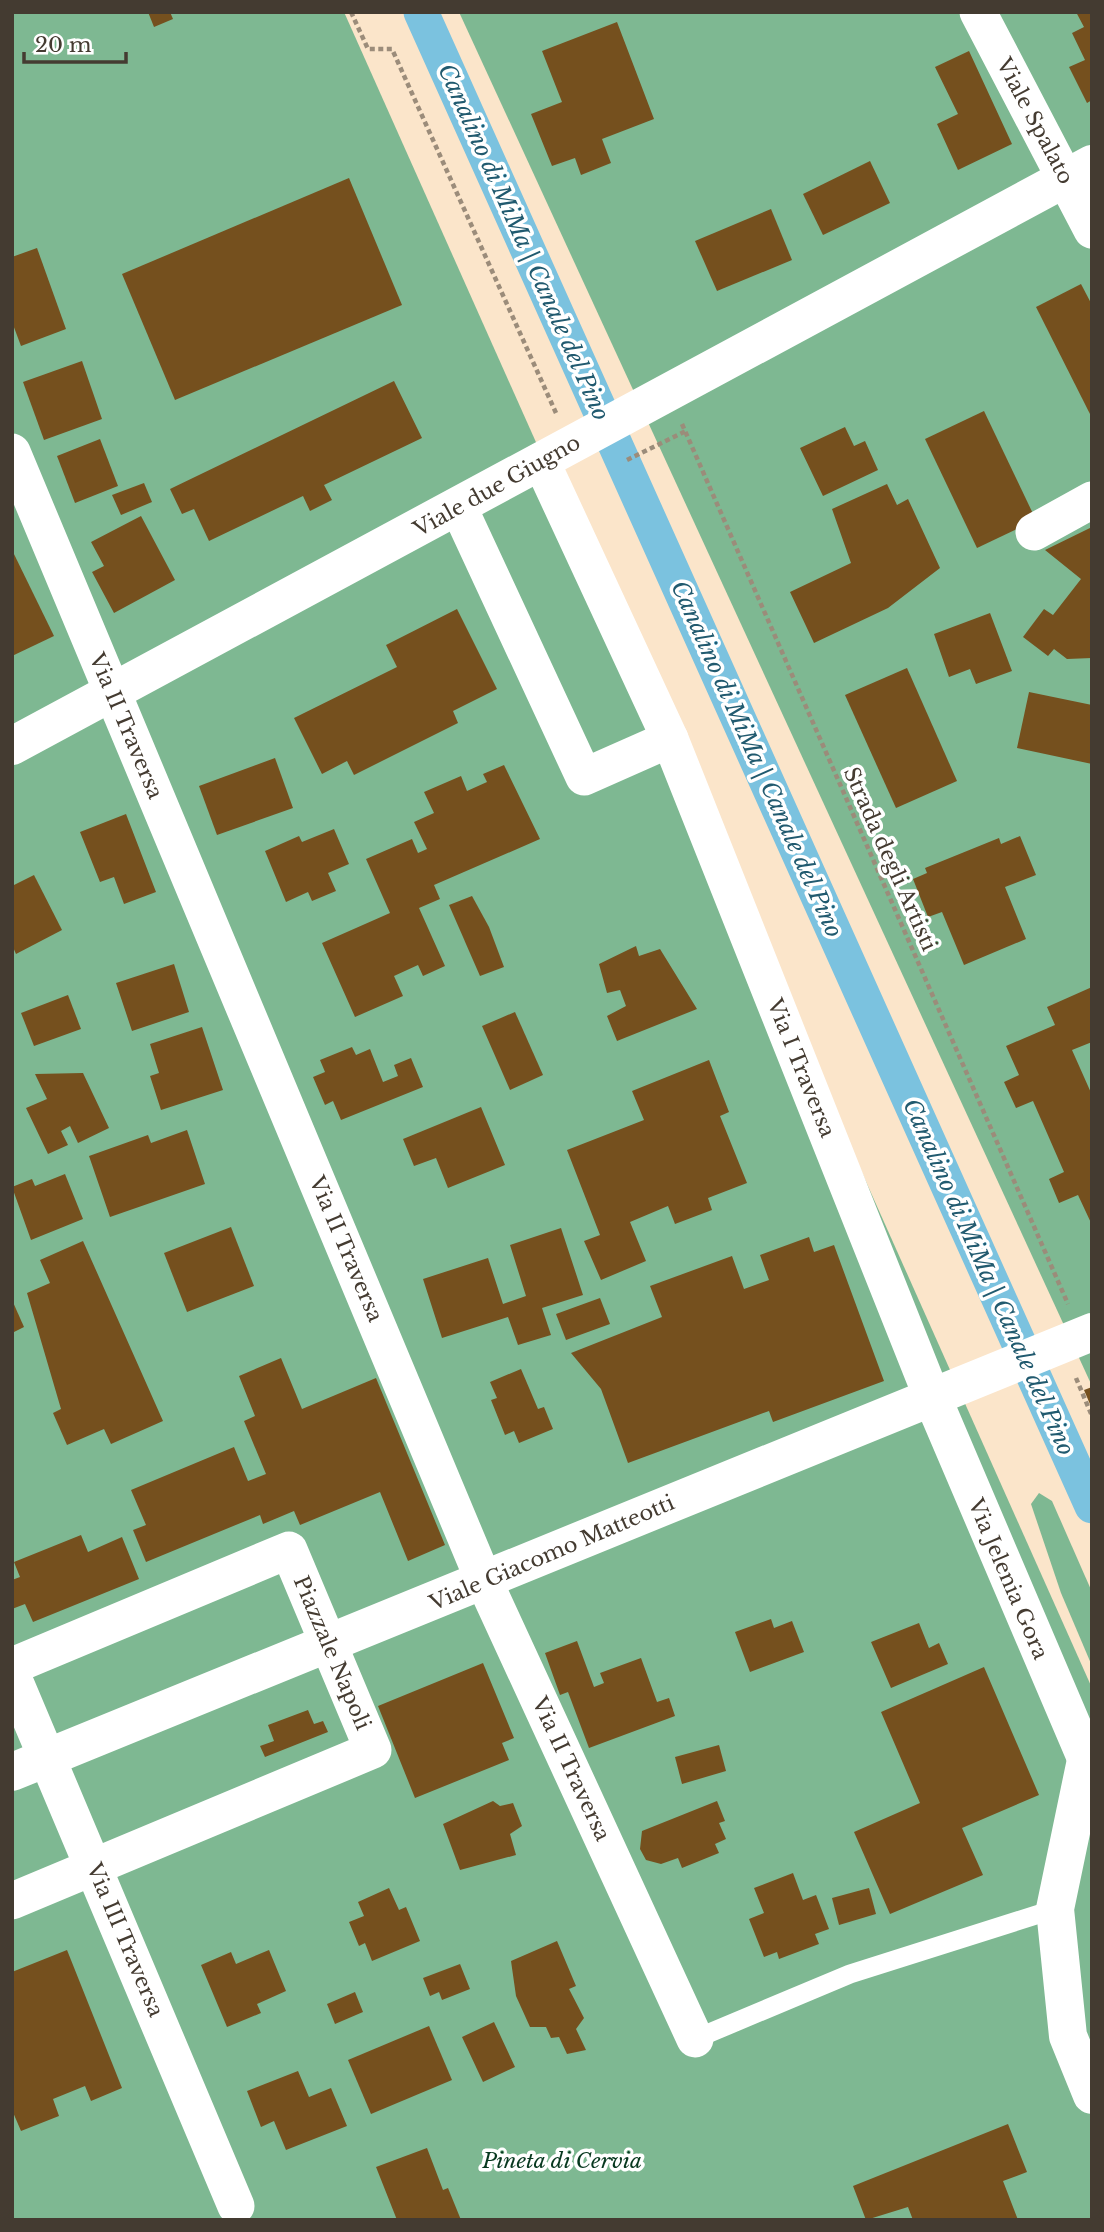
<svg xmlns="http://www.w3.org/2000/svg" width="1104" height="2232" font-family="'Libre Baskerville',serif">
<style>
.forest{fill:#7eb892}
.lines{fill:none;stroke-linecap:round;stroke-linejoin:round}
.canal{stroke:#7bc2df;stroke-width:35}
.building{fill:#75501e}
.path{stroke:#9b8c7a;stroke-width:4.5;stroke-dasharray:5 3.5;stroke-linecap:butt}
.service{stroke:#fff;stroke-width:19}
.minor{stroke:#fff;stroke-width:37}
.tertiary{stroke:#fff;stroke-width:38}
.labels{text-anchor:middle;stroke-width:7;stroke-linejoin:round;paint-order:stroke}
.street-label{font-size:21px;fill:#443b31;stroke:#fff}
.park-label{font-size:21px;font-style:italic;fill:#07381f;stroke:#fff}
.water-label{font-size:23px;font-style:italic;fill:#215a6f;stroke:#fff}
</style>
<rect width="100%" height="100%" fill="#fbe5ca"/>
<g class="forest">
<path d="M12,12H344L1092,1688V2220H12Z"/>
<path d="M459,12H1092V1386Z"/>
<path d="M1039,1493L1052,1501L1092,1592V1666L1061,1593L1031,1504Z"/>
</g>
<g class="lines">
<path class="canal" d="M421,12L1092,1506"/>
</g>
<g class="building">
<path d="M148,12H170L173,19L154,27Z"/>
<path d="M1076,12H1092V100L1087,103L1069,67L1085,60L1072,33L1084,27Z"/>
<path d="M617,22L654,119L602,139L611,163L581,175L575,158L552,166L531,114L562,102L542,51Z"/>
<path d="M969,51L1012,144L958,170L937,124L958,114L935,67Z"/>
<path d="M870,161L890,203L823,235L803,194Z"/>
<path d="M349,178L402,305L175,400L122,274Z"/>
<path d="M771,209L792,260L717,291L695,241Z"/>
<path d="M37,248L66,329L21,346L12,322V257Z"/>
<path d="M1081,284L1092,305V418L1036,307Z"/>
<path d="M82,361L102,419L44,440L23,382Z"/>
<path d="M394,381L422,438L324,485L332,500L310,511L303,496L209,541L194,509L182,514L170,489Z"/>
<path d="M984,411L1036,520L977,548L925,439Z"/>
<path d="M845,427L854,446L865,441L878,470L823,496L800,448Z"/>
<path d="M100,439L118,486L75,503L57,456Z"/>
<path d="M144,483L152,502L121,515L112,495Z"/>
<path d="M887,484L897,505L908,499L940,568L888,608L814,643L790,592L851,563L832,509Z"/>
<path d="M141,516L175,580L114,613L92,572L104,566L91,542Z"/>
<path d="M1092,527V658L1067,659L1054,649L1048,656L1023,637L1044,609L1053,615L1081,579L1045,550Z"/>
<path d="M12,550L54,636L12,656Z"/>
<path d="M457,609L497,689L453,711L458,723L354,775L347,761L322,774L294,718L397,667L386,645Z"/>
<path d="M990,613L1012,671L976,684L970,669L949,677L934,634Z"/>
<path d="M907,668L957,781L896,808L845,695Z"/>
<path d="M1029,692L1092,705V764L1017,748Z"/>
<path d="M275,758L293,808L217,835L199,786Z"/>
<path d="M504,765L540,839L434,885L440,899L419,908L445,966L423,976L418,965L394,976L403,996L355,1017L322,943L390,913L366,859L412,839L418,853L427,849L414,822L434,813L424,792L461,776L467,791L487,782L483,774Z"/>
<path d="M126,814L156,892L124,904L114,877L100,882L80,832Z"/>
<path d="M334,829L349,864L328,873L336,891L312,901L308,892L286,902L265,851L299,836L302,842Z"/>
<path d="M1020,836L1036,875L1005,887L1026,939L964,965L942,912L928,917L913,879L927,873L925,868L999,838L1001,844Z"/>
<path d="M34,875L62,930L16,954L12,945V886Z"/>
<path d="M472,896L489,927L504,967L480,976L449,905Z"/>
<path d="M636,946L639,956L660,949L697,1009L617,1041L607,1016L626,1006L620,990L607,993L599,964Z"/>
<path d="M174,964L189,1012L132,1031L116,983Z"/>
<path d="M1092,987V1042L1072,1050L1092,1095V1225L1078,1195L1059,1203L1049,1179L1064,1172L1033,1101L1016,1108L1004,1082L1019,1075L1006,1046L1055,1025L1047,1007Z"/>
<path d="M68,995L81,1029L34,1046L21,1013Z"/>
<path d="M515,1012L543,1075L510,1090L482,1026Z"/>
<path d="M202,1027L223,1090L161,1110L150,1076L159,1073L150,1044Z"/>
<path d="M352,1047L356,1055L370,1049L383,1082L398,1076L394,1065L411,1058L423,1087L341,1120L333,1101L325,1105L313,1077L325,1072L320,1060Z"/>
<path d="M709,1060L729,1112L720,1116L747,1183L708,1198L712,1210L675,1224L668,1206L630,1222L646,1261L601,1280L584,1241L600,1235L567,1150L644,1120L632,1091Z"/>
<path d="M83,1073L109,1128L78,1143L70,1126L61,1131L68,1145L48,1154L26,1108L47,1099L35,1074Z"/>
<path d="M481,1107L505,1165L448,1188L436,1158L414,1166L403,1139Z"/>
<path d="M187,1130L205,1184L110,1217L89,1156L148,1135L151,1143Z"/>
<path d="M65,1174L83,1219L31,1240L12,1187L32,1179L35,1186Z"/>
<path d="M231,1227L254,1286L187,1312L164,1253Z"/>
<path d="M561,1228L583,1295L542,1308L551,1335L518,1345L508,1317L442,1338L423,1279L488,1258L503,1304L526,1296L510,1245Z"/>
<path d="M809,1237L814,1252L834,1245L884,1381L773,1422L769,1411L628,1463L601,1389L571,1353L662,1317L650,1286L732,1256L744,1289L769,1280L760,1255Z"/>
<path d="M83,1241L163,1421L111,1444L104,1429L67,1445L53,1413L61,1409L27,1293L50,1283L40,1260Z"/>
<path d="M600,1298L610,1324L566,1340L556,1314Z"/>
<path d="M12,1300L24,1327L12,1333Z"/>
<path d="M281,1358L302,1409L376,1378L445,1545L408,1561L380,1492L300,1525L294,1511L263,1524L260,1515L146,1562L133,1530L146,1525L131,1490L234,1447L248,1481L266,1474L244,1421L255,1416L239,1376Z"/>
<path d="M521,1369L538,1409L544,1407L553,1429L519,1443L514,1431L505,1435L491,1400L497,1398L490,1382Z"/>
<path d="M1092,1387V1409L1084,1390Z"/>
<path d="M81,1535L88,1552L122,1537L139,1579L33,1622L25,1604L12,1609V1580L20,1577L14,1562Z"/>
<path d="M771,1619L774,1628L792,1621L804,1652L750,1672L735,1632Z"/>
<path d="M919,1623L929,1648L939,1643L948,1664L891,1688L871,1642Z"/>
<path d="M577,1641L594,1687L604,1683L600,1673L641,1658L657,1702L669,1698L675,1716L589,1748L568,1692L560,1695L545,1653Z"/>
<path d="M483,1663L514,1738L502,1743L509,1760L415,1798L378,1706Z"/>
<path d="M984,1667L1039,1795L962,1828L983,1875L890,1914L854,1832L920,1803L881,1712Z"/>
<path d="M308,1710L314,1724L323,1721L328,1732L265,1757L260,1746L274,1741L268,1725Z"/>
<path d="M719,1745L726,1771L682,1784L675,1757Z"/>
<path d="M493,1801L500,1806L513,1803L522,1826L510,1834L516,1855L460,1870L443,1824Z"/>
<path d="M717,1801L725,1821L719,1823L726,1839L715,1844L719,1853L682,1868L678,1858L661,1864L646,1860L640,1849L642,1831Z"/>
<path d="M793,1873L803,1900L816,1895L829,1929L815,1934L819,1944L779,1959L777,1952L764,1957L749,1919L764,1913L754,1888Z"/>
<path d="M389,1888L399,1910L406,1907L420,1941L372,1961L365,1943L359,1946L349,1922L364,1916L358,1902Z"/>
<path d="M869,1888L876,1914L839,1925L832,1898Z"/>
<path d="M557,1941L576,1986L569,1989L584,2018L576,2029L586,2050L567,2054L559,2037L551,2038L546,2027H530L516,1996L511,1961Z"/>
<path d="M67,1950L122,2088L91,2101L85,2086L53,2099L59,2116L21,2131L12,2110V1972Z"/>
<path d="M269,1950L286,1991L257,2004L261,2013L227,2027L201,1965L231,1952L236,1964Z"/>
<path d="M460,1964L470,1989L442,2000L439,1992L430,1996L423,1978Z"/>
<path d="M355,1992L363,2012L335,2024L327,2004Z"/>
<path d="M494,2022L515,2067L483,2082L462,2037Z"/>
<path d="M429,2026L452,2080L371,2114L348,2060Z"/>
<path d="M298,2071L309,2097L331,2088L347,2126L286,2150L274,2121L261,2127L247,2091Z"/>
<path d="M1008,2124L1027,2172L1003,2181L1018,2220H913L908,2207L866,2220L853,2186Z"/>
<path d="M427,2148L443,2190L448,2188L461,2220H397L376,2167Z"/>
</g>
<g class="lines">
<g class="path">
<path d="M351,12L368,49H392L556,413"/>
<path d="M682,424L1068,1304"/>
<path d="M627,460L686,431"/>
<path d="M1076,1378L1092,1416"/>
</g>
<path class="service" d="M695,2039L850,1974L1055,1909"/>
<g class="minor">
<path d="M978,12L1092,230"/>
<path d="M12,452L484,1581L695,2039"/>
<path d="M541,461L670,739L932,1397"/>
<path d="M459,508L584,777L670,739"/>
<path d="M1034,532L1092,500"/>
<path d="M12,1666L289,1550L373,1750L12,1901"/>
<path d="M12,1675L236,2206"/>
</g>
<g class="tertiary">
<path d="M12,746L1092,164"/>
<path d="M932,1397L1092,1772"/>
<path d="M1086,1760L1055,1909L1068,2036L1092,2095"/>
<path d="M12,1772L1092,1332"/>
</g>
</g>
<g class="labels">
<g class="street-label">
<text transform="translate(1035 121) rotate(62)" y="7">Viale Spalato</text>
<text transform="translate(497 486) rotate(-29)" y="7">Viale due Giugno</text>
<text transform="translate(126 726) rotate(67)" y="7">Via II Traversa</text>
<text transform="translate(890 859) rotate(66)" y="7">Strada degli Artisti</text>
<text transform="translate(801 1068) rotate(68)" y="7">Via I Traversa</text>
<text transform="translate(346 1249) rotate(67)" y="7">Via II Traversa</text>
<text transform="translate(552 1553) rotate(-23)" y="7">Viale Giacomo Matteotti</text>
<text transform="translate(1008 1579) rotate(67)" y="7">Via Jelenia Gora</text>
<text transform="translate(332 1653) rotate(67)" y="7">Piazzale Napoli</text>
<text transform="translate(571 1769) rotate(65)" y="7">Via II Traversa</text>
<text transform="translate(125 1940) rotate(67)" y="7">Via III Traversa</text>
</g>
<g class="park-label">
<text x="562" y="2168">Pineta di Cervia</text>
</g>
<g class="water-label">
<text transform="translate(524 242) rotate(66)" y="8">Canalino di MiMa | Canale del Pino</text>
<text transform="translate(757 759) rotate(66)" y="8">Canalino di MiMa | Canale del Pino</text>
<text transform="translate(989 1277) rotate(66)" y="8">Canalino di MiMa | Canale del Pino</text>
</g>
</g>
<rect width="1104" height="2232" fill="none" stroke="#443b31" stroke-width="28"/>
<path d="M24 52v10h102v-10" fill="none" stroke="#443b31" stroke-width="3.5"/>
<text x="35" y="52" font-size="21" fill="#443b31" stroke="#ffffff" stroke-width="5" paint-order="stroke">20 m</text>
</svg>
